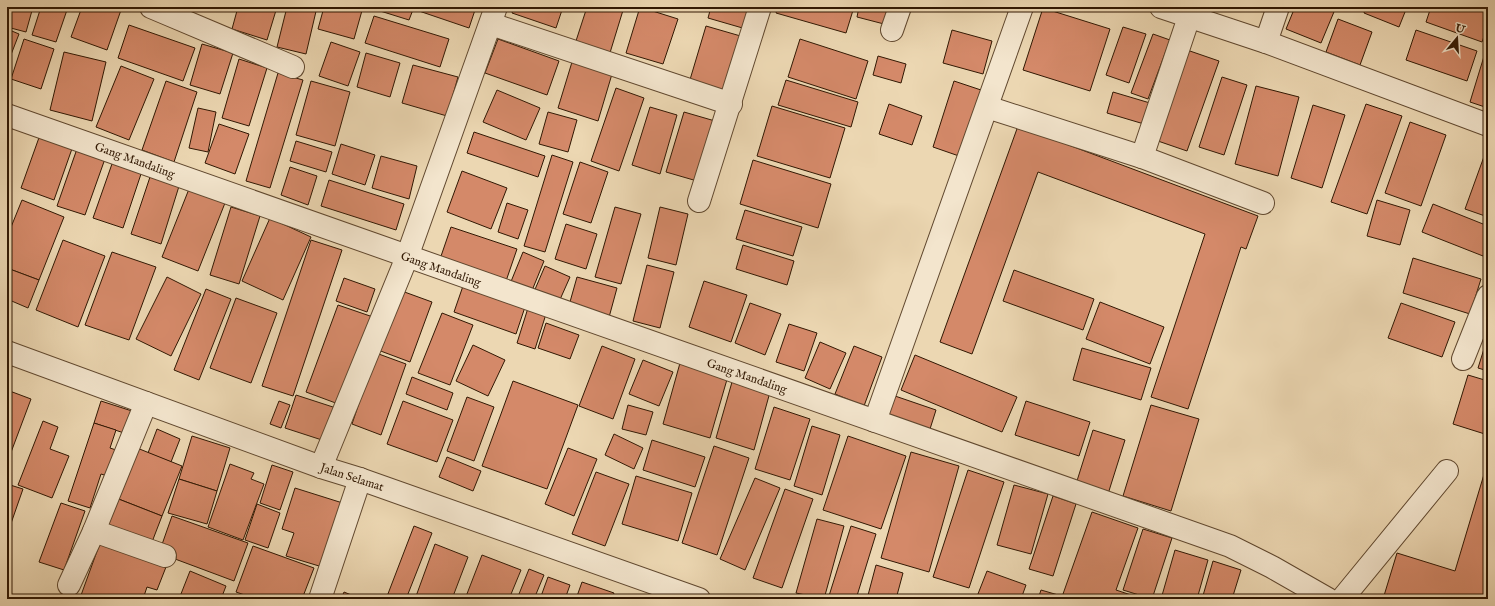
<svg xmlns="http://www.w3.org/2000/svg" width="1495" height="606" font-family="'IM FELL English',serif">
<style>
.building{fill:#d48969;stroke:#311803}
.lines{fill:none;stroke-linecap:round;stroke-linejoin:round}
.minor-casing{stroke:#60482f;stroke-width:24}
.minor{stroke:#f3e5cd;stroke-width:22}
.labels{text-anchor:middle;stroke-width:3;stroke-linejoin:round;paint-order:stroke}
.street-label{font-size:12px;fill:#311803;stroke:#f3e5cd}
</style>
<rect width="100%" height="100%" fill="#ecd7b2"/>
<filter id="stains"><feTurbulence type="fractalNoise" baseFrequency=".005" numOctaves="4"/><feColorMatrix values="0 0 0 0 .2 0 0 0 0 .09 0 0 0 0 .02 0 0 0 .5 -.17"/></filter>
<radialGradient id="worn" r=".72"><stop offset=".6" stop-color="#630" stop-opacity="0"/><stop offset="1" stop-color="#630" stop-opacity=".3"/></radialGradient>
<g class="building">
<path d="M7,7H33L26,32L7,27Z"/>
<path d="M41,7H68L56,42L32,35Z"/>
<path d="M82,7H113L121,10L107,50L71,37Z"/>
<path d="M238,7H277L267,40L232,29Z"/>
<path d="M287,7H317L306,54L277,47Z"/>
<path d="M324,7H363L354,39L318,29Z"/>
<path d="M377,7H414L409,20L377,10Z"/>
<path d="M417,7H476L469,28L416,10Z"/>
<path d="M514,7H563L556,28L512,13Z"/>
<path d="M587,7H624L609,56L575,44Z"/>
<path d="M640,7L678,19L663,64L626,53Z"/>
<path d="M711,7H752L746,29L708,18Z"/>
<path d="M778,7H854L846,33L776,13Z"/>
<path d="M859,7H888L884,24L857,17Z"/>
<path d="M1295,7H1336L1321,43L1286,29Z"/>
<path d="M1366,7H1407L1399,27L1364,13Z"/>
<path d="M1431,7H1488V25L1482,42L1426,22Z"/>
<path d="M1043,8L1110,29L1090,91L1023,70Z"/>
<path d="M374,16L449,39L440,67L365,43Z"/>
<path d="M1338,19L1372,32L1360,65L1326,52Z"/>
<path d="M129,25L195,48L183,81L118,58Z"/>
<path d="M706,26L744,37L727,94L689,83Z"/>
<path d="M1123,27L1146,34L1129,83L1106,75Z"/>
<path d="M7,29L19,34L7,65Z"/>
<path d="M952,30L992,41L983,74L943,63Z"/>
<path d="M1416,30L1477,51L1467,81L1406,60Z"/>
<path d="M1153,34L1170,40L1148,99L1131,93Z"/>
<path d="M24,39L54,49L41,89L11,79Z"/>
<path d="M498,39L559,61L547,95L485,73Z"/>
<path d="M800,39L868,61L856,99L788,77Z"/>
<path d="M331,42L360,52L348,86L319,76Z"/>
<path d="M202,44L233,53L220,94L190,85Z"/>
<path d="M1187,50L1219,61L1187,151L1155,140Z"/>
<path d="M64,52L106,62L92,121L50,110Z"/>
<path d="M366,53L400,63L390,97L357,87Z"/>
<path d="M1485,53L1488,54V108L1470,102Z"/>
<path d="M878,56L906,64L901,83L873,75Z"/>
<path d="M239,59L267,68L249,126L222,118Z"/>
<path d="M572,62L612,74L598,121L558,108Z"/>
<path d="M413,65L458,77L447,116L402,103Z"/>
<path d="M121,66L154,79L129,140L96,127Z"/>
<path d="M278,73L303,80L270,188L246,181Z"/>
<path d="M1222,77L1247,85L1224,155L1199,147Z"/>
<path d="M786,80L858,102L851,127L778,105Z"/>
<path d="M166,81L197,92L174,162L142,150Z"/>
<path d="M311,81L350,92L335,146L296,135Z"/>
<path d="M954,81L981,90L959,156L933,147Z"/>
<path d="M1256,86L1299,97L1278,176L1235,164Z"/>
<path d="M616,88L644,98L619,171L591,161Z"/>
<path d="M497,90L540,108L526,140L483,122Z"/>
<path d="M1113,92L1150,103L1144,124L1107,113Z"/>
<path d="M889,104L922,116L912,145L879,134Z"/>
<path d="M1366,104L1402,116L1367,214L1331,202Z"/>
<path d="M1313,105L1345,115L1322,188L1291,178Z"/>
<path d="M772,106L845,128L830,178L757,156Z"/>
<path d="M650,107L677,115L660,174L632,165Z"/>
<path d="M198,108L216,112L208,152L189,148Z"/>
<path d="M548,112L577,120L568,152L539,144Z"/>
<path d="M684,112L715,121L697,181L666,172Z"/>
<path d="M1410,122L1446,135L1421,206L1385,193Z"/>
<path d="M219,124L249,134L235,174L205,163Z"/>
<path d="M1018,126L1258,216L1246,249L1241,247L1188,409L1151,397L1205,234L1038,172L972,354L940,342Z"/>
<path d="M41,132L74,143L54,200L21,188Z"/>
<path d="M474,132L545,156L538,177L467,153Z"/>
<path d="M296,141L332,152L326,172L290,161Z"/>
<path d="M341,144L375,155L365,185L332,174Z"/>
<path d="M78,146L106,156L85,215L57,206Z"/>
<path d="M1486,151L1488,152V217L1465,209Z"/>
<path d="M552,155L573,162L545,252L524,246Z"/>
<path d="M381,156L417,166L409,199L372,188Z"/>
<path d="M753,160L831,184L818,228L740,204Z"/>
<path d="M113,161L142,171L123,228L93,218Z"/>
<path d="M580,162L608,172L591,223L563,214Z"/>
<path d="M290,167L317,176L308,205L281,195Z"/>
<path d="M462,171L507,188L491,229L447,212Z"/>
<path d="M151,174L180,183L161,244L131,234Z"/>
<path d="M329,180L404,204L396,230L321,206Z"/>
<path d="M189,189L225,203L198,271L162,257Z"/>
<path d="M22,200L64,217L39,280L7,268V237Z"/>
<path d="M1377,200L1410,210L1400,245L1367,236Z"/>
<path d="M507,203L528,210L518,239L498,232Z"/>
<path d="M1433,204L1488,226V243L1483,256L1422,232Z"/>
<path d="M231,207L260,216L239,284L210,275Z"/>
<path d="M615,207L641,214L621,284L595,277Z"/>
<path d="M660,207L688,214L676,265L648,258Z"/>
<path d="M745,210L802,227L793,256L736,239Z"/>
<path d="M270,218L311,237L283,300L242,281Z"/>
<path d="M566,224L597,234L586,269L555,259Z"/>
<path d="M451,227L517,249L505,284L439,262Z"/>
<path d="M63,240L105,256L78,327L36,310Z"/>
<path d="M311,240L342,250L293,396L262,386Z"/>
<path d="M743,245L794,261L787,285L736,269Z"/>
<path d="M112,252L156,267L129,340L85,325Z"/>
<path d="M523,252L544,261L531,293L510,284Z"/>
<path d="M1413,258L1481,279L1470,314L1403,293Z"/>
<path d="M647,265L674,272L660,328L633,321Z"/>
<path d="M545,266L570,277L558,304L533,294Z"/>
<path d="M7,268L39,280L28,308L7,299Z"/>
<path d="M1014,270L1094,299L1083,330L1003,301Z"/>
<path d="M167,277L201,294L171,356L136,339Z"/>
<path d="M577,277L617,288L608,321L568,309Z"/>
<path d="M344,278L375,289L367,312L336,301Z"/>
<path d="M704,281L747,295L731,342L689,327Z"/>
<path d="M463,286L525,307L516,334L454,312Z"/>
<path d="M206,289L231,299L199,380L174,370Z"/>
<path d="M399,290L432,302L410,362L378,350Z"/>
<path d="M236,298L277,313L251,383L210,368Z"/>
<path d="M1100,302L1164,327L1150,364L1086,339Z"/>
<path d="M750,303L781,314L765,355L735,343Z"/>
<path d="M1401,303L1455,322L1442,357L1388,338Z"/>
<path d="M338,305L373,317L341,405L306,392Z"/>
<path d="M528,308L546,314L535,349L517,343Z"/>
<path d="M442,313L473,325L450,385L418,373Z"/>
<path d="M546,323L579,335L570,359L538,348Z"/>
<path d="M789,324L817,333L804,371L776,362Z"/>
<path d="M1488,336V371L1478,368Z"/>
<path d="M820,342L846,353L830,389L805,378Z"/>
<path d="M473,345L505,360L488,396L456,381Z"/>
<path d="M602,346L635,359L613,419L579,406Z"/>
<path d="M854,346L882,357L864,406L835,394Z"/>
<path d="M1082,348L1151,368L1141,400L1073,380Z"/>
<path d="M376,353L406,364L381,435L352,424Z"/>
<path d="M915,355L1017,397L1002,432L901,390Z"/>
<path d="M643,360L673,372L659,406L629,394Z"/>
<path d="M680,363L728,376L710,438L663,424Z"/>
<path d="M1468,375L1488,381V435L1453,424Z"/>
<path d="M412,377L453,393L447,410L406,394Z"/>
<path d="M513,381L578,405L547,489L482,466Z"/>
<path d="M732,382L770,392L754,450L716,438Z"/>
<path d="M7,390L31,399L7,463Z"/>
<path d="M296,395L336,408L325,441L285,428Z"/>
<path d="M895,396L936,410L930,429L888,416Z"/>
<path d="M467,397L494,407L474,461L447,451Z"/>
<path d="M101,401L135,412L127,434L94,423Z"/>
<path d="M279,401L290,405L281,428L270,424Z"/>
<path d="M403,401L453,420L437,462L387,444Z"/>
<path d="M1026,401L1090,422L1079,456L1015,435Z"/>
<path d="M628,405L653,412L646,435L622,429Z"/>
<path d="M1151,405L1199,419L1171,511L1123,496Z"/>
<path d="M774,407L810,419L790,480L755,469Z"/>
<path d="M43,421L58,427L50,449L69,456L52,498L18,485Z"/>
<path d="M94,423L116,430L110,448L122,452L114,478L101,474L90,508L68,501Z"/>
<path d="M812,426L840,435L822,495L794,486Z"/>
<path d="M157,429L180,439L171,462L148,453Z"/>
<path d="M1093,430L1125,440L1108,494L1076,484Z"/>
<path d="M614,434L643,448L634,469L605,455Z"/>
<path d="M192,436L230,448L217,491L179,479Z"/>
<path d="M848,436L906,456L881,529L823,510Z"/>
<path d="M652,440L705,457L695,487L643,470Z"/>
<path d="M714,446L749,458L717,555L682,543Z"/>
<path d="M137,448L182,466L162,516L116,498Z"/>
<path d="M568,448L597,459L574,516L545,504Z"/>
<path d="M911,452L959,466L929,572L881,558Z"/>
<path d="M447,457L481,471L473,491L439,477Z"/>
<path d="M1488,461V599H1383L1397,553L1455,571Z"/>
<path d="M230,464L254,473L251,479L264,484L243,540L208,527Z"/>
<path d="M272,465L293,472L280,510L260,503Z"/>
<path d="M968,470L1004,482L969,588L933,577Z"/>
<path d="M596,472L629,484L605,546L572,534Z"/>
<path d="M636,476L692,493L678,541L622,524Z"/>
<path d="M755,478L780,488L745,570L720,559Z"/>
<path d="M179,479L217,491L207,524L168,513Z"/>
<path d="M7,484L23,489L8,532H7Z"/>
<path d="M1014,485L1048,494L1031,554L997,545Z"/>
<path d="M295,488L349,505L329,569L286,556L294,533L282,529Z"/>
<path d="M785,489L813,499L782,588L753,578Z"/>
<path d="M1053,496L1076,504L1053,576L1029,569Z"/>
<path d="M116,498L162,516L152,542L106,524Z"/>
<path d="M61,503L85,511L64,570L39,562Z"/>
<path d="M257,504L280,513L268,548L245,540Z"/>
<path d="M1092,512L1138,528L1116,590L1131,595L1129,599H1076L1063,594Z"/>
<path d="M172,516L248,543L234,581L159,553Z"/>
<path d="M817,519L844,526L824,599L796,593Z"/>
<path d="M414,526L432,533L406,599H386Z"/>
<path d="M851,526L876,534L856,599H828Z"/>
<path d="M1143,529L1172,538L1152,599L1123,590Z"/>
<path d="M100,543L166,567L157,590L147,587L143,599L80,598Z"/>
<path d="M435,544L468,557L452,599H415Z"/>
<path d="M253,546L314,568L302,599H256L236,592Z"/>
<path d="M1175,550L1208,560L1197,599H1161Z"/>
<path d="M482,555L521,570L509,599H465Z"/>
<path d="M1213,561L1241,570L1232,599H1202Z"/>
<path d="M876,565L903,573L896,599H867Z"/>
<path d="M529,569L544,575L534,599H517Z"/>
<path d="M190,571L226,586L221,599H179Z"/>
<path d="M987,571L1026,585L1021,599H976Z"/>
<path d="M548,577L570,585L565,599H540Z"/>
<path d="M582,582L614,593L612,599H576Z"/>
<path d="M1041,590L1072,599H1038Z"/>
<path d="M344,592L361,599H341Z"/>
</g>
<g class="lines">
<g class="minor-casing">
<g id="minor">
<path d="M151,7L293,67"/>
<path d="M1161,7L1266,42L1488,125"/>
<path d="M491,24L731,104"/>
<path d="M892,30L900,7"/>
<path d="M1266,42L1278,7"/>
<path d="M987,107L1142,157L1263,203"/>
<path d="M7,115L1230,546L1272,567L1328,599"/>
<path d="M1142,157L1189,17"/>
<path d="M699,201L760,7"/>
<path d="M7,352L321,467L360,479L699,599"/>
<path d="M1463,359L1488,296"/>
<path d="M875,421L1022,7"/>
<path d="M321,467L407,257L496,7"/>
<path d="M94,531L165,556"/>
<path d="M69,585L94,531L146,403"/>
<path d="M320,599L360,479"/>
<path d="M1342,599L1447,471"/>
</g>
</g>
<use href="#minor" class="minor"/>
</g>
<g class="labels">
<g class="street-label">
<text transform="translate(135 160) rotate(20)" y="4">Gang Mandaling</text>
<text transform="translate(441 269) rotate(19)" y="4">Gang Mandaling</text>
<text transform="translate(747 376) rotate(19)" y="4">Gang Mandaling</text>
<text transform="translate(352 477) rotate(18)" y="4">Jalan Selamat</text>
</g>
</g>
<rect width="1495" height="606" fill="none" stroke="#ecd7b2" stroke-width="24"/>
<rect x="8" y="8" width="1479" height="590" fill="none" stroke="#311803" stroke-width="2"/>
<rect x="12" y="12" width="1471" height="582" fill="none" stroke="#311803"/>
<g transform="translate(1457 38) rotate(18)" stroke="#f3e5cd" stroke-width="3" paint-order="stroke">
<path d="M0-3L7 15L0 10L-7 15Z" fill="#311803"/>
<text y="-6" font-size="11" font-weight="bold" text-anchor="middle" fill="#311803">U</text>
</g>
<rect width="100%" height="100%" filter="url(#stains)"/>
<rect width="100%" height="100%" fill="url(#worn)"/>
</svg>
